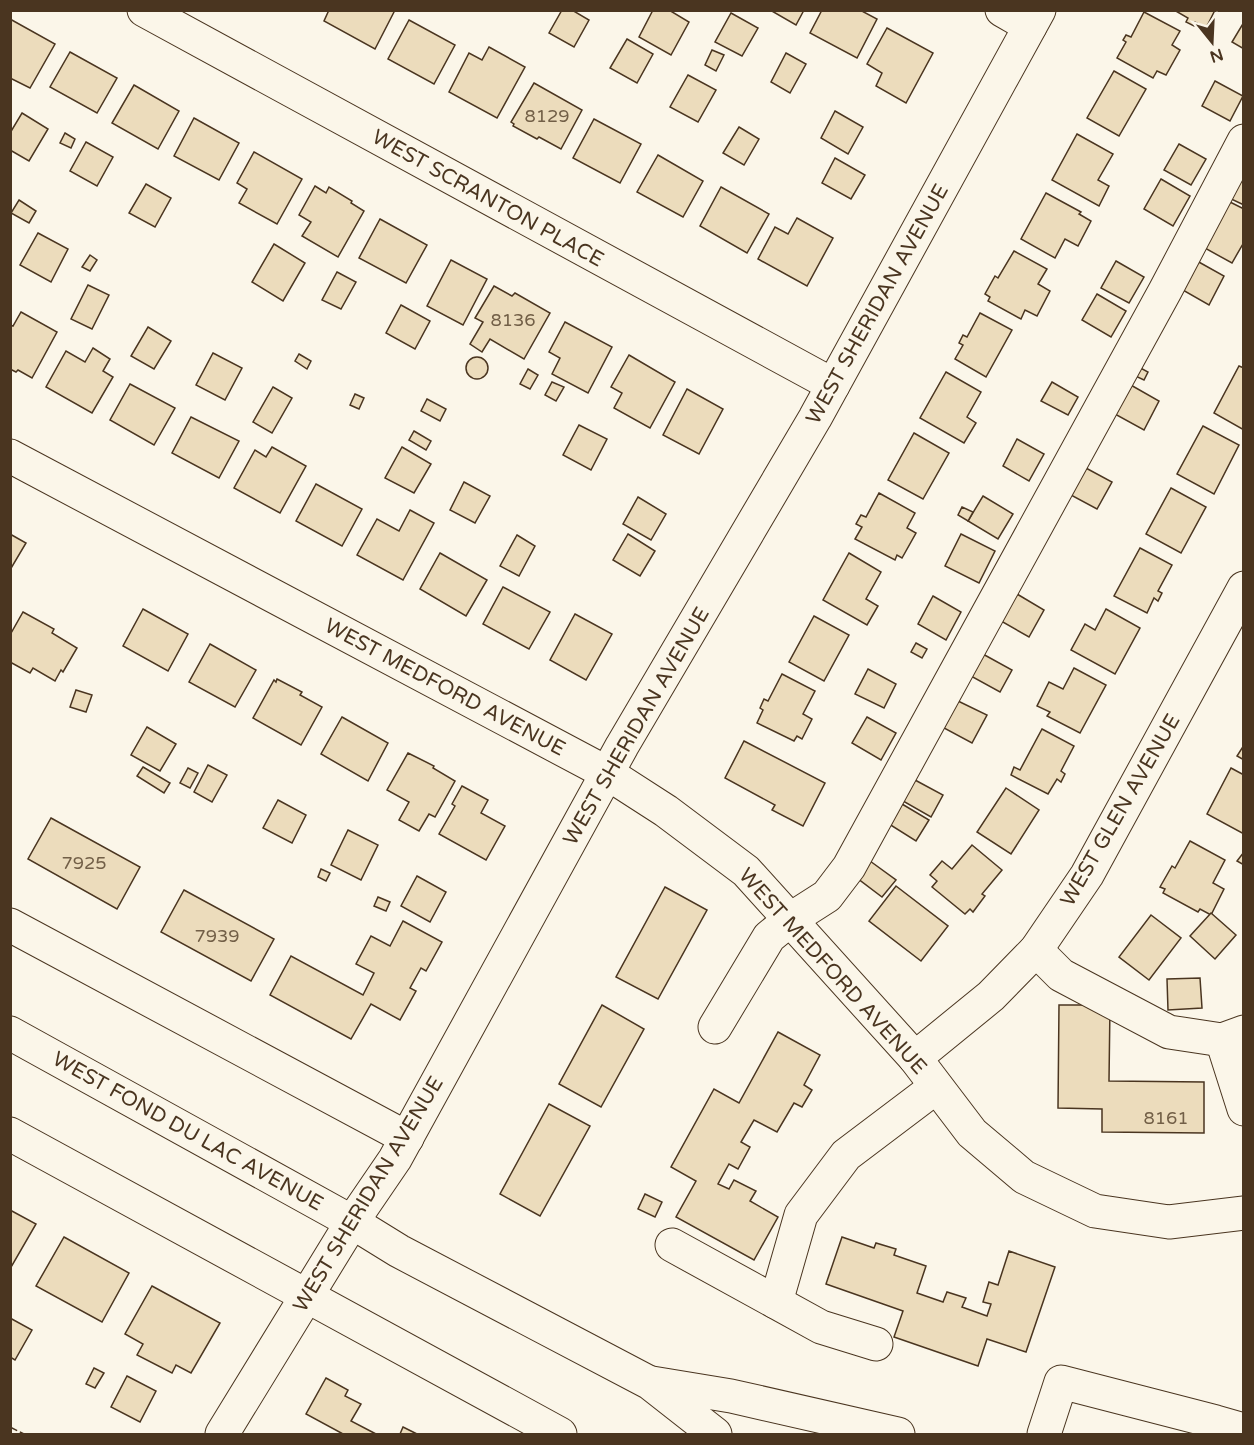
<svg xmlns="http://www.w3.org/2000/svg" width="1254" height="1445" font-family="'Varela Round',sans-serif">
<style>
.building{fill:#ecdcbc;stroke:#4a3520;stroke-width:1.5}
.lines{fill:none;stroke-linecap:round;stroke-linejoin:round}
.minor-casing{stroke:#4a3520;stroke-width:35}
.minor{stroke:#fbf6e9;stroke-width:33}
.fence{stroke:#4a3520;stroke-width:1.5;stroke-dasharray:8 3;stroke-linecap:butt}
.labels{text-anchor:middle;stroke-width:4.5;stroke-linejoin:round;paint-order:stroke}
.number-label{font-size:18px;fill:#725f47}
.street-label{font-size:21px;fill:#4a3520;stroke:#fbf6e9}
</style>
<rect width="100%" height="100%" fill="#fbf6e9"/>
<g class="building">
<path d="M329,10H395L375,49L324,21Z"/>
<path d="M562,10H572L589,20L574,47L549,33Z"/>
<path d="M653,10H669L689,22L671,55L639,37Z"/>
<path d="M770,10H804L796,25Z"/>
<path d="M822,10H860L877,19L857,58L810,33Z"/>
<path d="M1174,10H1215L1206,28L1195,22L1194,26L1186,22L1188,18Z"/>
<path d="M1144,12L1180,31L1172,45L1180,50L1166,75L1157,71L1153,78L1117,58L1126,42L1123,40L1126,35L1131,37Z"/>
<path d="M731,13L758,28L742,56L715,42Z"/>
<path d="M10,19L55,44L30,88L10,78Z"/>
<path d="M409,20L455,45L434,84L388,59Z"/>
<path d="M1244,22V49L1232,42Z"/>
<path d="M887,28L933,53L906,103L876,86L882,73L867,64Z"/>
<path d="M627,39L653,54L637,83L610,68Z"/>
<path d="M489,47L525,67L497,118L449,92L469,53L482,60Z"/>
<path d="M712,50L724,55L716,71L705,65Z"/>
<path d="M70,52L117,78L97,113L50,87Z"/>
<path d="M786,53L806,64L790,93L771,82Z"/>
<path d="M1114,71L1146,89L1119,136L1087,118Z"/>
<path d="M688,75L716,90L698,122L670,107Z"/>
<path d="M1215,81L1243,96L1230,121L1202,106Z"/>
<path d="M534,83L582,110L561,149L539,137L537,139L513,126L514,124L511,122Z"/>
<path d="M134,85L179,111L158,149L112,123Z"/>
<path d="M835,111L863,127L848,154L821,138Z"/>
<path d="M22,113L48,129L29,161L10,150V133Z"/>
<path d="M194,118L239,143L219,180L174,156Z"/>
<path d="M594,119L641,144L620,183L573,158Z"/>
<path d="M739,127L759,139L744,165L723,153Z"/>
<path d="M65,133L75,139L71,148L60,143Z"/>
<path d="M1077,134L1113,154L1098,180L1109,186L1099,206L1052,180Z"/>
<path d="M86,142L113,157L97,186L70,171Z"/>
<path d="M1179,144L1206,159L1191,185L1164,170Z"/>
<path d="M254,152L302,179L277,224L239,203L247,189L237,183Z"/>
<path d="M658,155L703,181L683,217L637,192Z"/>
<path d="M835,158L865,175L851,199L822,183Z"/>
<path d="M1244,171V205L1229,198Z"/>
<path d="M1161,179L1190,196L1173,226L1144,209Z"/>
<path d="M146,184L171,198L155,227L129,213Z"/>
<path d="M315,186L326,193L329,187L352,201L351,203L364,211L338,257L302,236L311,222L299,215Z"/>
<path d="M721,187L769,214L747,253L700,226Z"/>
<path d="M1046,193L1081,212L1079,214L1091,221L1078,246L1065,239L1055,258L1021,239Z"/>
<path d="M19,200L36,211L29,223L11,213Z"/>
<path d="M1228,201L1244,209V242L1232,263L1203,247Z"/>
<path d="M797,218L833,238L807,286L758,259L775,227L788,234Z"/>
<path d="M380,219L427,245L406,283L359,258Z"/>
<path d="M38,233L68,249L51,282L20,265Z"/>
<path d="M274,244L305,263L283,301L252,282Z"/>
<path d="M1014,251L1047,269L1038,284L1050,291L1037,316L1025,310L1021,319L988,301L990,297L985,294L995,276L998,278Z"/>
<path d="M90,255L97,260L90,271L82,267Z"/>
<path d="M451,260L487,279L463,325L427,306Z"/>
<path d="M1116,261L1144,277L1129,303L1101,288Z"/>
<path d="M1197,261L1224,276L1209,305L1181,289Z"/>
<path d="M337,272L356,282L341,309L322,300Z"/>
<path d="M88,285L109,295L92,329L71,319Z"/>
<path d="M494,286L512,296L515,293L550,313L524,359L490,339L482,352L470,344L483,322L475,318Z"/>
<path d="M1097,294L1126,311L1111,337L1082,320Z"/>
<path d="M401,305L430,321L415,349L386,333Z"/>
<path d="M21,312L57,332L32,378L18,370L16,372L10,369V325L13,326Z"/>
<path d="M980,313L1012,330L986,377L955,359L963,345L959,343L963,335L967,337Z"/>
<path d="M565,322L612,347L588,393L552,374L560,358L549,352Z"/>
<path d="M148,327L171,341L154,369L131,356Z"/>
<path d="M93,348L110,359L103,371L113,377L92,413L46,387L66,351L85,362Z"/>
<path d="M213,353L242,368L225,400L196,385Z"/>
<path d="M299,354L311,361L307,369L295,361Z"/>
<path d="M629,355L675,382L650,428L614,408L622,393L611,387Z"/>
<circle cx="477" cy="368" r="11"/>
<path d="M1135,365L1148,372L1144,380L1131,374Z"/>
<path d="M1239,366L1244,368V430L1214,413Z"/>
<path d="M528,369L538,375L530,389L520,384Z"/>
<path d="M946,372L981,392L967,417L976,423L964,443L920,418Z"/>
<path d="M552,382L564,387L556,401L545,395Z"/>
<path d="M1052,382L1078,397L1068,415L1041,401Z"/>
<path d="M130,384L175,408L154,445L110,420Z"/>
<path d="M1129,384L1159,401L1144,430L1113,413Z"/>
<path d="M273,387L292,398L272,433L253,422Z"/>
<path d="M687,389L723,409L699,454L663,435Z"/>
<path d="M355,394L364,398L359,409L350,405Z"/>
<path d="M427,399L446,409L440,421L421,411Z"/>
<path d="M191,417L239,441L219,478L172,453Z"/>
<path d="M579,425L607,439L591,470L563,455Z"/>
<path d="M1203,426L1239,445L1214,494L1177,474Z"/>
<path d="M414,431L431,441L426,450L409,440Z"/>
<path d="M914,433L949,453L923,499L888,480Z"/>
<path d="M1017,439L1044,454L1029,481L1003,466Z"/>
<path d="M272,447L306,466L280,513L234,488L255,450L266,457Z"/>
<path d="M402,447L431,464L414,493L385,478Z"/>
<path d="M1084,467L1112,482L1097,509L1069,494Z"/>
<path d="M464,482L490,496L475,523L450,510Z"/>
<path d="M316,484L362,509L342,546L296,521Z"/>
<path d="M1171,488L1206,507L1181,553L1146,534Z"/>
<path d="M879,493L915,513L907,528L916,533L902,558L897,555L895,560L855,539L862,527L856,524L861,515L866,517Z"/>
<path d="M983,496L1013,514L998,539L968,521Z"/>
<path d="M638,497L666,514L651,540L623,524Z"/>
<path d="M962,507L973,512L968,521L958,515Z"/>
<path d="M410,510L434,523L403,580L357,555L377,519L399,531Z"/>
<path d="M10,534L26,543L10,570Z"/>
<path d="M628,534L655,551L640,576L613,560Z"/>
<path d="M961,534L995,551L979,583L945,566Z"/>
<path d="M517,535L535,546L519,576L500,566Z"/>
<path d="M1140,548L1172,565L1158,591L1162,593L1158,601L1154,598L1147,613L1114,596Z"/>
<path d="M440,553L487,580L466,616L420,589Z"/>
<path d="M849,553L881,572L866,599L878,606L867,625L823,600Z"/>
<path d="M503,587L550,612L529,649L483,624Z"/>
<path d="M1017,594L1044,610L1029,637L1001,621Z"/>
<path d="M933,596L961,612L946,640L918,624Z"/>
<path d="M143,609L188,634L168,671L123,646Z"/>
<path d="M1106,609L1140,628L1115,674L1071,650L1085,624L1095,630Z"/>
<path d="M23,612L54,629L52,633L77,648L63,672L61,670L55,681L33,668L30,673L10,662V635Z"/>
<path d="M575,614L612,634L586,680L550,660Z"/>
<path d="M814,616L849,635L824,681L789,662Z"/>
<path d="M916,643L927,649L922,658L911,652Z"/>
<path d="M210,644L256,670L235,707L189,682Z"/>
<path d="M981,653L1012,670L1000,692L969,675Z"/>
<path d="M1074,668L1106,685L1080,733L1047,716L1050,712L1037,706L1049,682L1063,689Z"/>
<path d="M868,669L896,684L884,708L855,694Z"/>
<path d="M782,674L815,691L803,714L812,719L802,739L797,736L794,741L757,723L763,710L760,708L764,699L768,701Z"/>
<path d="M277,679L302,692L300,695L322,707L301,745L253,718L274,680L276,682Z"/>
<path d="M76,690L92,695L86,712L70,707Z"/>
<path d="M958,701L987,715L972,743L944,728Z"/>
<path d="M342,717L388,743L368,781L321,754Z"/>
<path d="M867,717L896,733L881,760L852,743Z"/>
<path d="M147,727L176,744L160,771L131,755Z"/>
<path d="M1042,729L1074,746L1061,771L1065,774L1061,782L1057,779L1048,794L1011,775L1014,767L1020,770Z"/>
<path d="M744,741L825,783L803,826L772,810L775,805L725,778Z"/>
<path d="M1244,745V760L1237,756Z"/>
<path d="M408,753L434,766L433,768L455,781L435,817L429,814L419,831L399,820L409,802L387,790Z"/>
<path d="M208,765L227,775L212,802L194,792Z"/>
<path d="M143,767L170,783L164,793L137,776Z"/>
<path d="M188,768L198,773L190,788L180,783Z"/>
<path d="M1231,768L1244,775V834L1207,814Z"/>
<path d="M915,780L943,795L931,817L903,801Z"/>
<path d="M462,786L488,800L481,813L505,826L486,860L439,834L455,806L452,804Z"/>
<path d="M1006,788L1039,810L1011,854L977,832Z"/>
<path d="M278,800L306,815L292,843L263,828Z"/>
<path d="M902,804L929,820L916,841L889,824Z"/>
<path d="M51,818L140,867L117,909L28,859Z"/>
<path d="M348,830L378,845L361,880L331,865Z"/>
<path d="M1190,841L1225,860L1213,883L1224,889L1211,915L1200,909L1198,912L1163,893L1165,889L1160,887L1172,866L1175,868Z"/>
<path d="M972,845L1002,870L982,894L985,896L973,912L970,909L965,914L932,887L937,881L930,875L942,861L952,869Z"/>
<path d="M1244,852V865L1237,861Z"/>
<path d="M870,861L896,880L882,897L857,878Z"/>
<path d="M321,869L330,873L326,881L318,877Z"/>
<path d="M417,876L446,892L430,922L401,906Z"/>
<path d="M896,886L948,926L921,961L869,921Z"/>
<path d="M665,887L707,910L658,999L616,977Z"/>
<path d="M184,890L274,939L251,981L161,932Z"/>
<path d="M378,897L390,902L386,911L374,906Z"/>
<path d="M1211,913L1236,935L1215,959L1190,936Z"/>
<path d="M1151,915L1181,938L1149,980L1119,957Z"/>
<path d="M403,921L442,942L426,971L421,968L410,988L416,991L400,1020L371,1004L351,1039L270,995L291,956L363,995L374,973L356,964L371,936L390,946Z"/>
<path d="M1200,978L1202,1008L1168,1010L1167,979Z"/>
<path d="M602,1005L644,1029L601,1107L559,1084Z"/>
<path d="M1059,1005H1110L1109,1081L1204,1082V1133L1102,1132V1109L1058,1108Z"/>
<path d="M778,1032L820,1055L804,1085L812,1090L802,1107L794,1103L777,1132L754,1120L741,1142L750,1147L738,1169L729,1164L718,1184L729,1189L734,1180L756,1191L750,1201L778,1217L754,1260L676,1217L696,1181L671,1167L714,1089L739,1103Z"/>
<path d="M549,1104L590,1126L540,1216L500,1194Z"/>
<path d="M645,1194L662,1202L655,1217L638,1209Z"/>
<path d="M10,1210L36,1224L10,1269Z"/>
<path d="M64,1237L129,1273L102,1322L36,1286Z"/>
<path d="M842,1237L874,1248L876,1243L896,1249L894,1255L926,1266L917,1293L943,1302L947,1292L966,1298L962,1307L987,1316L991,1304L983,1302L989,1282L998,1285L1009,1251L1055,1267L1026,1352L987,1339L978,1366L894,1337L903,1311L826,1284Z"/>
<path d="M152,1286L220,1323L191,1373L176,1365L172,1373L137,1355L143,1344L125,1334Z"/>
<path d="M10,1318L32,1330L15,1360L10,1357Z"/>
<path d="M94,1368L104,1373L95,1388L86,1384Z"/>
<path d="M127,1376L156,1391L140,1422L111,1407Z"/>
<path d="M326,1378L348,1390L345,1396L361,1404L351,1421L376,1434H343L306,1414Z"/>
<path d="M403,1427L417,1434H400Z"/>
</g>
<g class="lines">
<g class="minor-casing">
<g id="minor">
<path d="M144,10L833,385"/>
<path d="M1002,10L1030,26"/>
<path d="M10,456L607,773L666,811L746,871L915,1058L972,1133L1024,1177L1095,1211L1169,1222L1244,1213"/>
<path d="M10,925L407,1138"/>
<path d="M1036,950L1061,975L1169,1032L1222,1040L1244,1032"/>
<path d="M715,1027L769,937L791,919L827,896L849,867L1165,291L1244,141"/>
<path d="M10,1033L352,1222L399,1251L650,1383L715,1434"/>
<path d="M1222,1040L1244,1109"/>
<path d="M915,1058L991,996L1036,950L1087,875L1244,588"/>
<path d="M10,1134L560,1434"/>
<path d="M672,1245L821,1327L876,1344"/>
<path d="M776,1302L801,1215L846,1155L936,1087"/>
<path d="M652,1383L731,1396L898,1434"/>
<path d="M222,1434L352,1222L395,1159L622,746L815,418L1039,10"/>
<path d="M1044,1434L1061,1382L1216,1422L1244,1430"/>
</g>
</g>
<use href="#minor" class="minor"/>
<path class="fence" d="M10,1427L24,1434"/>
</g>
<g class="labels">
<g class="number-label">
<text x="547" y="122">8129</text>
<text x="513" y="326">8136</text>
<text x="84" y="869">7925</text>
<text x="217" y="942">7939</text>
<text x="1166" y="1124">8161</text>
</g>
<g class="street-label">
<text transform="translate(488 198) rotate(29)" y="7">WEST SCRANTON PLACE</text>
<text transform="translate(877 304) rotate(-61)" y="7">WEST SHERIDAN AVENUE</text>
<text transform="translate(445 687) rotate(28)" y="7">WEST MEDFORD AVENUE</text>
<text transform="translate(636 726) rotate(-60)" y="7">WEST SHERIDAN AVENUE</text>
<text transform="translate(1120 810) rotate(-60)" y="7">WEST GLEN AVENUE</text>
<text transform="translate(833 971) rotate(48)" y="7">WEST MEDFORD AVENUE</text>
<text transform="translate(188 1131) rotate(29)" y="7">WEST FOND DU LAC AVENUE</text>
<text transform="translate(368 1194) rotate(-59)" y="7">WEST SHERIDAN AVENUE</text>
</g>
</g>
<rect width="1254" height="1445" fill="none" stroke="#4a3520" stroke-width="24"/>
<g transform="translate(1212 42) rotate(162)" stroke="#fbf6e9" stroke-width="4.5" paint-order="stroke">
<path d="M0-4.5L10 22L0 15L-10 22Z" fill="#4a3520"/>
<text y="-9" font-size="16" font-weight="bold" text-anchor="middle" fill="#4a3520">N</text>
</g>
</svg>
